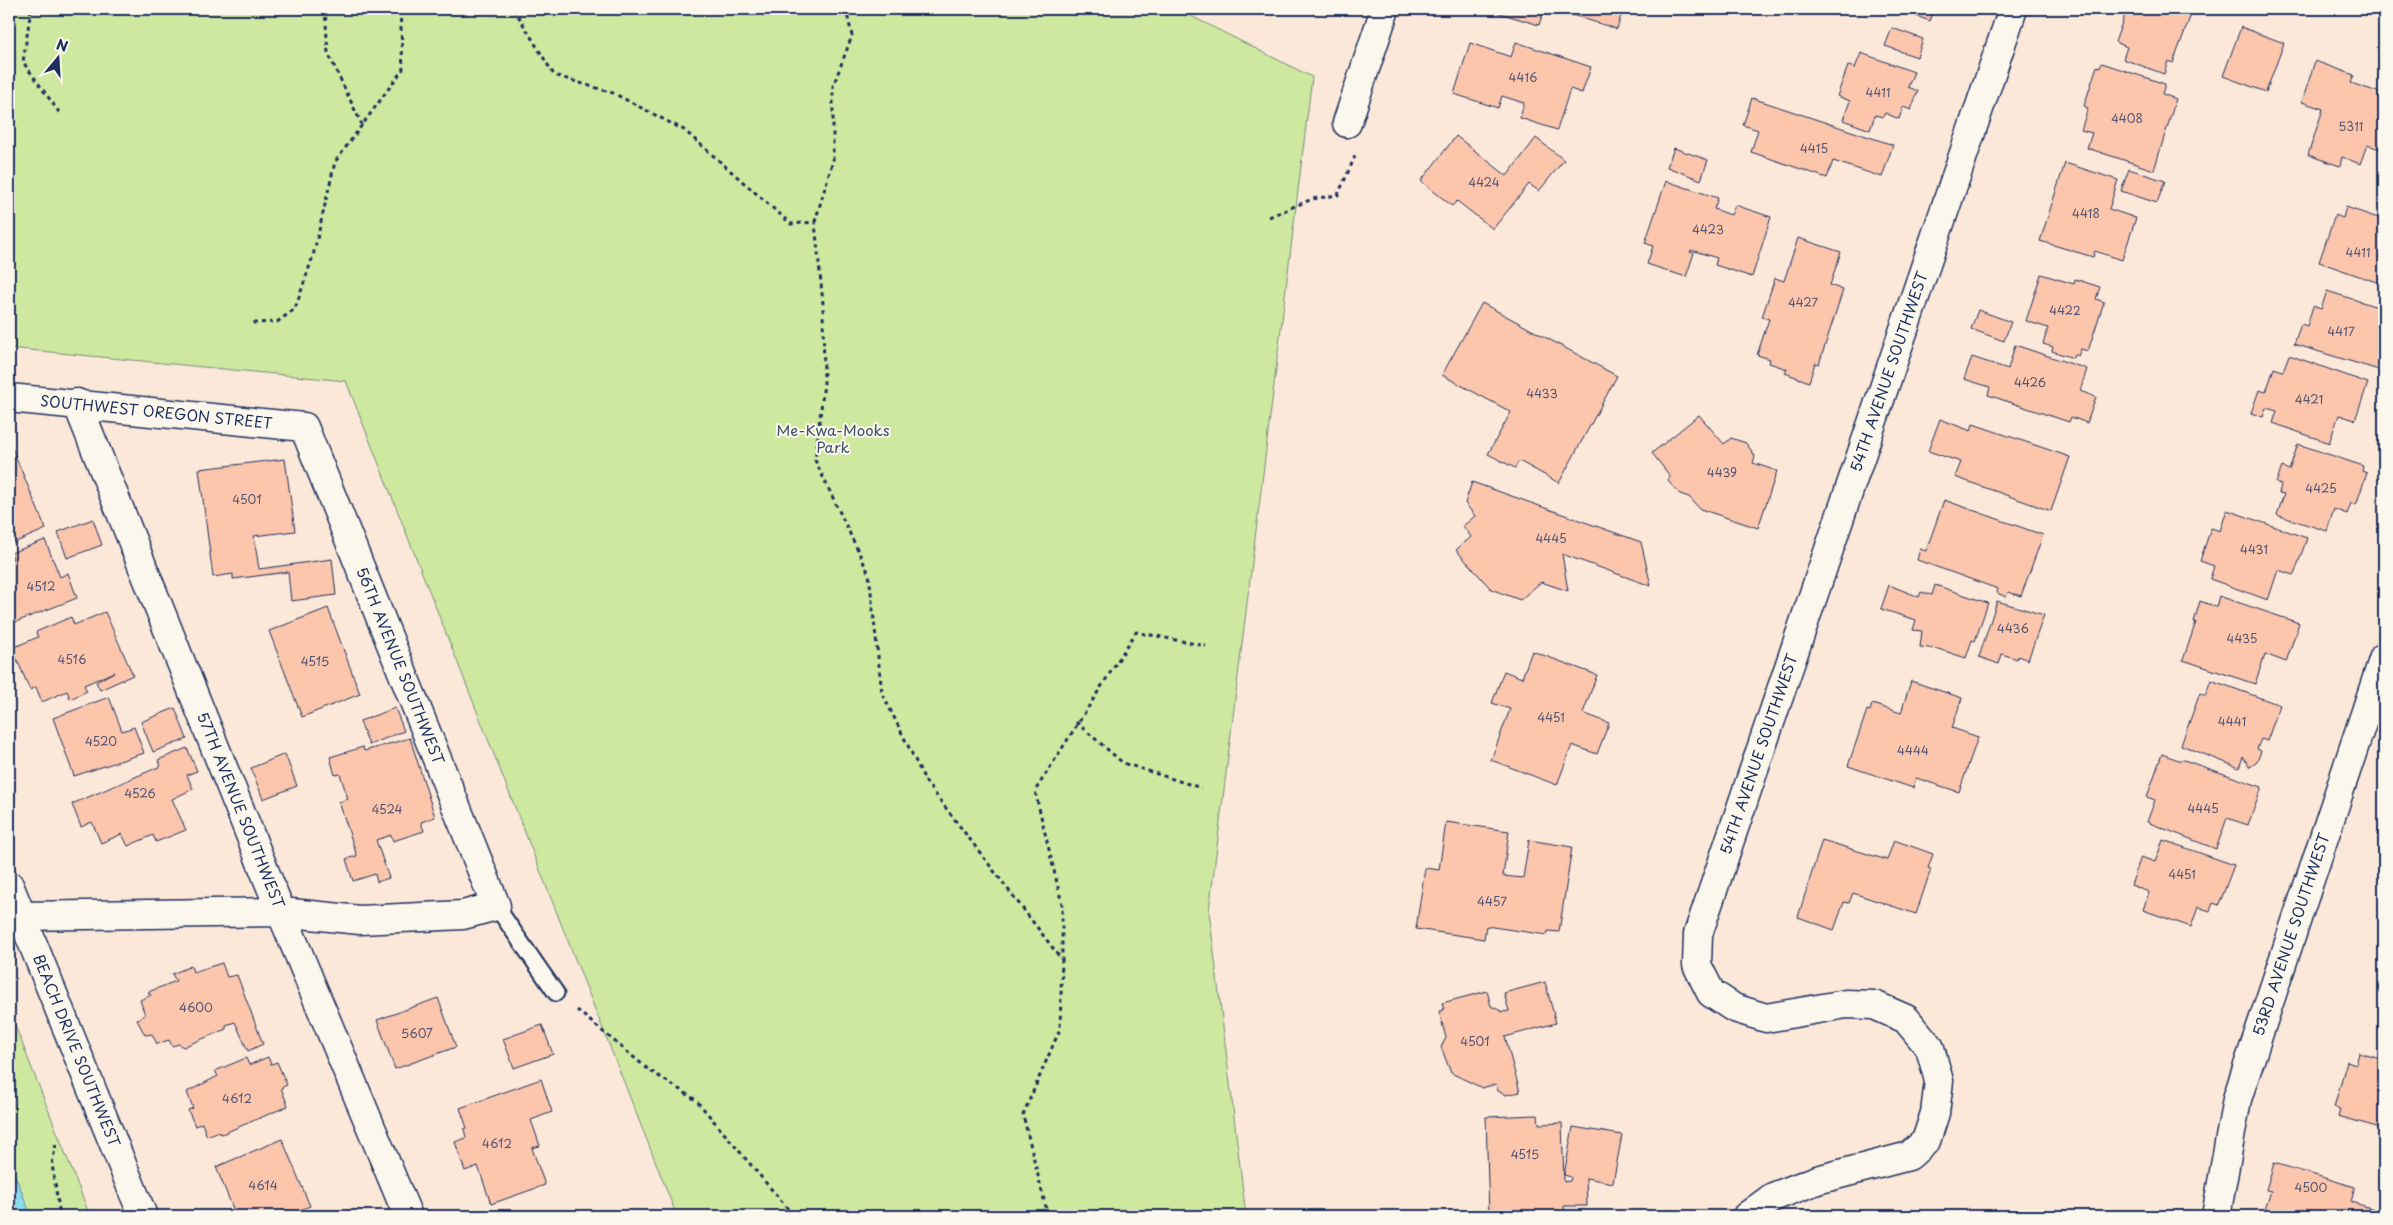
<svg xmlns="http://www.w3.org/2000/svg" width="2393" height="1225" font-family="'Playpen Sans',sans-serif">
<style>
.green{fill:#cee99f;stroke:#748c7e}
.water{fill:#8cdbea;stroke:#5f96b2}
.building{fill:#fcc6ad;stroke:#1b2f5e}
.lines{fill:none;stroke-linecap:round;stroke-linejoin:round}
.service-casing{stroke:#1b2f5e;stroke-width:19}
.minor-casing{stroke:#1b2f5e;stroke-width:31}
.secondary-casing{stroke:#1b2f5e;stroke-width:31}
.path{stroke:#1b2f5e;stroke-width:3;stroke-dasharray:4 4;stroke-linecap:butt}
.service{stroke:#fbf7ec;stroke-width:15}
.minor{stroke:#fbf7ec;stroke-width:28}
.secondary{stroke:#fbf7ec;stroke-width:28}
.labels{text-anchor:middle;stroke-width:4;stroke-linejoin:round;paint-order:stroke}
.number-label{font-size:12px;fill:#535572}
.street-label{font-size:15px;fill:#1b2f5e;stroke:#fbf7ec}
.park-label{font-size:15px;fill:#3f546b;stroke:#fbf7ec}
</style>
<rect width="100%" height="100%" fill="#fbe8d9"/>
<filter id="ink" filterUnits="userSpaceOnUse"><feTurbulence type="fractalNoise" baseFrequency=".02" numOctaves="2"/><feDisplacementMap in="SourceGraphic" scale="10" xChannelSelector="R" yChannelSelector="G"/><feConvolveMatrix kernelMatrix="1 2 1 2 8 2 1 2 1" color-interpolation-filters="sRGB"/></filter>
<g filter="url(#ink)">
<g class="green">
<path d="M9,9H1177L1312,77L1209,911L1246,1216H677L346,381L9,348Z"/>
<path d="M9,1010L90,1216H31L9,1160Z"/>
</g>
<path class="water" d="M9,1160L31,1216H9Z"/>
<g class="building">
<path d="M1486,9H1544L1539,25Z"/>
<path d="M1553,9H1623L1617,29Z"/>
<path d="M1903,9H1934L1930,21L1902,11Z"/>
<path d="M1947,9H1960L1959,13Z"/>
<path d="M2127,9H2193L2173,63L2168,61L2164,74L2123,59L2127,47L2115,42Z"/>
<path d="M2241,27L2284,43L2266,92L2223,76Z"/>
<path d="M1892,28L1923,39L1917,57L1885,46Z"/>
<path d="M1516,42L1591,67L1582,93L1570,89L1557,130L1520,118L1524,103L1502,96L1498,108L1454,94L1470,43L1511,57Z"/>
<path d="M1861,53L1914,72L1908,87L1918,91L1911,110L1903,107L1899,119L1885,113L1883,117L1875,115L1870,130L1843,120L1850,101L1837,96L1848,66L1855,68Z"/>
<path d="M2315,61L2354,75L2351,83L2384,94V150L2367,145L2360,164L2342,157L2340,166L2308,155L2323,109L2302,102Z"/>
<path d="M2102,63L2165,84L2162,94L2176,99L2154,170L2087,148L2092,133L2081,130L2088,108L2084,106L2097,66L2100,67Z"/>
<path d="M1752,98L1893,145L1882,177L1833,161L1827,178L1751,152L1758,130L1743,125Z"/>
<path d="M1456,136L1507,176L1536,138L1564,160L1539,191L1529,184L1493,229L1457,201L1452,206L1421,181Z"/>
<path d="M1674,148L1708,160L1701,180L1667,167Z"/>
<path d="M2065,163L2118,180L2109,209L2136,218L2122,260L2095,251L2093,257L2040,241Z"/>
<path d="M2129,169L2165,181L2157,203L2121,191Z"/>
<path d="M1666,181L1718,198L1714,209L1731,215L1735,205L1771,217L1752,277L1715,265L1717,258L1691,250L1690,252L1694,253L1686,277L1647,264L1653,246L1645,243Z"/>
<path d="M2346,207L2384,220V277L2382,284L2319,262L2335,215L2343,218Z"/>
<path d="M1798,238L1841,252L1830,285L1843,290L1819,364L1815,363L1809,382L1785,373L1787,369L1769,363L1770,359L1757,355L1769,319L1762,317L1775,278L1784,281Z"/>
<path d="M2041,274L2074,284L2075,279L2100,287L2096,299L2104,302L2088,351L2081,349L2078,356L2074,354L2073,358L2052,351L2053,347L2043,344L2048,328L2026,321Z"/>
<path d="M2327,291L2381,308L2384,299V338H2382L2377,350L2384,353L2382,371L2294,344L2301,324L2307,326L2313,306L2321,309Z"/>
<path d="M1482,303L1617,376L1559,483L1519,461L1515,468L1488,454L1511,412L1442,375Z"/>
<path d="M1978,310L2011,322L2004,341L1971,329Z"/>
<path d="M2015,345L2087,369L2080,391L2096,397L2087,423L2071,417L2069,422L1988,395L1990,387L1964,379L1972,357L2008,369Z"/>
<path d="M2289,355L2368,383L2355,420L2339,415L2329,443L2273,423L2277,411L2266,408L2263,417L2251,413L2259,390L2266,392L2274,368L2283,371Z"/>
<path d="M1699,415L1724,444L1731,438L1746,443L1755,456L1753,463L1777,471L1758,528L1700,509L1689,497L1680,494L1668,481L1670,476L1652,453Z"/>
<path d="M1940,419L1971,431L1973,424L2070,457L2051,511L1955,477L1961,462L1928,451Z"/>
<path d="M9,441L46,529L9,545Z"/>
<path d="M2298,444L2363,466L2362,471L2367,473L2356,505L2351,503L2347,514L2334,509L2327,531L2277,515L2284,494L2279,493L2281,485L2276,483L2282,467L2289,470Z"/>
<path d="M285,459L295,531L254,536L259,569L332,559L336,595L291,601L288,572L233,579V574L213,577L199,469Z"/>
<path d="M1472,482L1641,542L1651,586L1562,554L1568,591L1541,582L1520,600L1491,589L1456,550L1471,537L1463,526L1475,516L1465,503Z"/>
<path d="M1944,500L2043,535L2021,596L2008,592L2006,597L1997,593L1998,589L1917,560L1920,549L1926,551Z"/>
<path d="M2227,510L2307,538L2294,575L2278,570L2268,600L2210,579L2214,566L2200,561L2211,528L2220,531Z"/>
<path d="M93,519L102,545L67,558L58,532Z"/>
<path d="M45,540L60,577L68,573L77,598L13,623L9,612V560L13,559L11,553Z"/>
<path d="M1889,585L1919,597L1921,592L1932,595L1935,585L1988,603L1975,641L1972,640L1966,658L1938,649L1920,647L1922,631L1913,630L1916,620L1881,609Z"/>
<path d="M2219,596L2299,623L2286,662L2265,654L2255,684L2183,660L2196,622H2194L2200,601L2216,607Z"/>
<path d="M1997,601L2044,615L2028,660L2018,656L2017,659L2002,654L1999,664L1979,657Z"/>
<path d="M328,608L360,694L302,717L269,631Z"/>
<path d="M105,612L133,675L100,690L96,682L114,672L84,685L87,691L70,699L67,691L42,702L36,687L30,690L12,648L38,637L36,632L71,617L74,625Z"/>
<path d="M1532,651L1597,675L1583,713L1609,723L1597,754L1572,745L1557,785L1491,760L1510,709L1492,703L1504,671L1522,678Z"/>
<path d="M2211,680L2280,705L2267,741L2261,739L2257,749L2261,751L2257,762L2250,767L2243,757L2239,768L2181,745L2200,693L2205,696Z"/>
<path d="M1911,681L1962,698L1952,728L1978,737L1959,792L1916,778L1913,788L1848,766L1867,710L1870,711L1872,704L1901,713Z"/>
<path d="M109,697L122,731L134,727L144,753L74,776L53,718Z"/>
<path d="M175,708L187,739L153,752L141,722Z"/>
<path d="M395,708L404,731L369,745L360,721Z"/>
<path d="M410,738L435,817L421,822L424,831L393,841L391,835L376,840L389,878L377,882L375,874L353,881L346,859L357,856L339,802L348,799L340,774L335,775L330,757L363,747L364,751Z"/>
<path d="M187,748L197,771L187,775L193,789L172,799L186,830L156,842L153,835L128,846L122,834L101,843L92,822L81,827L72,804L161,766L158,760Z"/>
<path d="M285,754L297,786L263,799L251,768Z"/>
<path d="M2162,754L2181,761V759L2262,787L2248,825L2227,818L2216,849L2147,822L2155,800L2147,797Z"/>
<path d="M1446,822L1509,831L1503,876L1523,878L1529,840L1572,847L1559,932L1548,931L1547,935L1486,926L1484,939L1416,929L1425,868L1439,870Z"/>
<path d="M1822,840L1887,860L1894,840L1933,854L1928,868L1931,869L1916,914L1853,893L1849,903L1844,902L1834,930L1798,917Z"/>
<path d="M2163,840L2234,865L2219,905L2213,903L2210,911L2198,907L2191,927L2143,910L2149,892L2131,885L2141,857L2155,862Z"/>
<path d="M222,963L227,977L237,975L263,1044L248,1051L235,1022L226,1025V1029L183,1047L179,1044L172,1046L169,1040L157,1044L152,1034L145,1035L137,1020L145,1015L140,1000L151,995L148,992L176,981L172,974L191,966L193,972Z"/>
<path d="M1545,982L1556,1023L1505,1037L1520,1092L1506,1095L1498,1091L1496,1084L1482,1088L1451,1073L1441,1047L1446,1038L1439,1011L1444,1010L1442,1003L1487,991L1491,1006L1503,1012L1509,1011L1504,993Z"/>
<path d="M438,998L456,1047L395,1069L377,1020Z"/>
<path d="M542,1025L553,1054L514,1068L503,1039Z"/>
<path d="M2359,1053L2384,1060V1129L2338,1116L2340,1109L2334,1107L2347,1061L2356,1064Z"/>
<path d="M268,1057L271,1064L277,1062L287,1085L281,1088L288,1106L222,1134L217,1132L207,1136L202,1123L195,1126L188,1110L193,1108L187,1092L218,1076L215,1071L246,1058L249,1065Z"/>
<path d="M541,1079L552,1112L531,1120L540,1146L532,1148L545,1185L491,1204L478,1166L465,1171L455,1142L466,1138L464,1129L467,1128L460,1108Z"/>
<path d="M1538,1115L1539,1124L1562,1123L1564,1182L1570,1181L1571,1177L1564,1175L1573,1127L1622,1135L1613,1183L1586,1178L1587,1206H1564L1565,1216H1489L1486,1117Z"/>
<path d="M282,1139L310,1206L286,1216H236L216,1167Z"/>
<path d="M2274,1163L2355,1187L2351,1202L2384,1212V1216H2263L2271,1191L2266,1190Z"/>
</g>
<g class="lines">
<g class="service-casing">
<path id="service" d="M496,906L556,993"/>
</g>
<g class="minor-casing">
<g id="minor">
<path d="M1347,123L1385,9"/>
<path id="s1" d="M9,398L304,427L496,906L463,915L360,920L281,912L21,916"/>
<path id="s2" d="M77,403L281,912L408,1216"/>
<path id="s3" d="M1747,1216L1773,1197L1817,1180L1909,1156L1926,1141L1935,1113L1939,1081L1930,1048L1906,1019L1874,1005L1846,1004L1766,1018L1734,1008L1711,993L1697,965L1698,934L2013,9"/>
<path id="s4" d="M2216,1216L2237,1099L2384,657"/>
</g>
</g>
<g class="secondary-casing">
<g id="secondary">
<path id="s5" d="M9,885L143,1216"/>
</g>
</g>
<g class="path">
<path d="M31,9L23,62L61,115"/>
<path d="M325,9L328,53L362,125"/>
<path d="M514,9L554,75L613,93L684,130L791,224L815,222L823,304L824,383L815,460L869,574L882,693L926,782L1062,960V904L1035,791L1136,632L1206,646"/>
<path d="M1269,217L1312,199L1338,195L1356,154"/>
<path d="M815,222L833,160V86L852,36L846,9"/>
<path d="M253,323L277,322L295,309L313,256L335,162L403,69L400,9"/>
<path d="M1076,722L1123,763L1201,788"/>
<path d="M577,1010L649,1070L696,1100L794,1216"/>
<path d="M56,1144L52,1164L60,1216"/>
<path d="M1048,1216L1023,1115L1060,1029L1062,960"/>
</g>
<use href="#service" class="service"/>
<use href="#minor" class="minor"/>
<use href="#secondary" class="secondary"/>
</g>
</g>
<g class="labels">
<g class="number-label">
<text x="1523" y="82">4416</text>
<text x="1878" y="97">4411</text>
<text x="2127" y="123">4408</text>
<text x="2351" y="131">5311</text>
<text x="1814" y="153">4415</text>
<text x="1484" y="187">4424</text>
<text x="2086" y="218">4418</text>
<text x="1708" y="234">4423</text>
<text x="2358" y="257">4411</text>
<text x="1803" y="307">4427</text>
<text x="2065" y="315">4422</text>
<text x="2341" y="336">4417</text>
<text x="2030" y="387">4426</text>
<text x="1542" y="398">4433</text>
<text x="2309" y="404">4421</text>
<text x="1722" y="477">4439</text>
<text x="2321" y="493">4425</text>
<text x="247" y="504">4501</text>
<text x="1551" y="543">4445</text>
<text x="2254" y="554">4431</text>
<text x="41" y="591">4512</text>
<text x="2013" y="633">4436</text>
<text x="2242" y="643">4435</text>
<text x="72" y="664">4516</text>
<text x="315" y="666">4515</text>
<text x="1551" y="722">4451</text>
<text x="2232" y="726">4441</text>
<text x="101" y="746">4520</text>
<text x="1913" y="755">4444</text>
<text x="140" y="798">4526</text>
<text x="2203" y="813">4445</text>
<text x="387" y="814">4524</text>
<text x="2182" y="879">4451</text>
<text x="1492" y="906">4457</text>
<text x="196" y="1012">4600</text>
<text x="417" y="1038">5607</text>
<text x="1475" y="1046">4501</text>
<text x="237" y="1103">4612</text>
<text x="497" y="1148">4612</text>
<text x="1525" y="1159">4515</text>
<text x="263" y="1190">4614</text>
<text x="2311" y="1192">4500</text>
</g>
<g class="street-label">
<text dy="5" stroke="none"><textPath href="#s3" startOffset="1192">54TH AVENUE SOUTHWEST</textPath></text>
<text dy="5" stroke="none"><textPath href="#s1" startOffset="148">SOUTHWEST OREGON STREET</textPath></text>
<text dy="5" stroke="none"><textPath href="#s1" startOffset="554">56TH AVENUE SOUTHWEST</textPath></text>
<text dy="5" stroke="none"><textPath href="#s3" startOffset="788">54TH AVENUE SOUTHWEST</textPath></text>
<text dy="5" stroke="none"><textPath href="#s2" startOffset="439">57TH AVENUE SOUTHWEST</textPath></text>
<text dy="5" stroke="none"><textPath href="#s4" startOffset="292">53RD AVENUE SOUTHWEST</textPath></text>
<text dy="5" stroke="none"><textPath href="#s5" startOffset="179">BEACH DRIVE SOUTHWEST</textPath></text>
</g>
<g class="park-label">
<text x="833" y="436">Me-Kwa-Mooks<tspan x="833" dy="17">Park</tspan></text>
</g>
</g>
<rect width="2393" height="1225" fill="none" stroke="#fbf7ec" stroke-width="30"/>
<rect x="15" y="15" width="2363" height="1195" fill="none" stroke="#1b2f5e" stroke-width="2" filter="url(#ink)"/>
<g transform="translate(58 58) rotate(18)" stroke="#fbf7ec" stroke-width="4" paint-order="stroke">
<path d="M0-4L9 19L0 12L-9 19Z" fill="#1b2f5e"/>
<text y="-8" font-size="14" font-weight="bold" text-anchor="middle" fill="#1b2f5e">N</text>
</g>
</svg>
